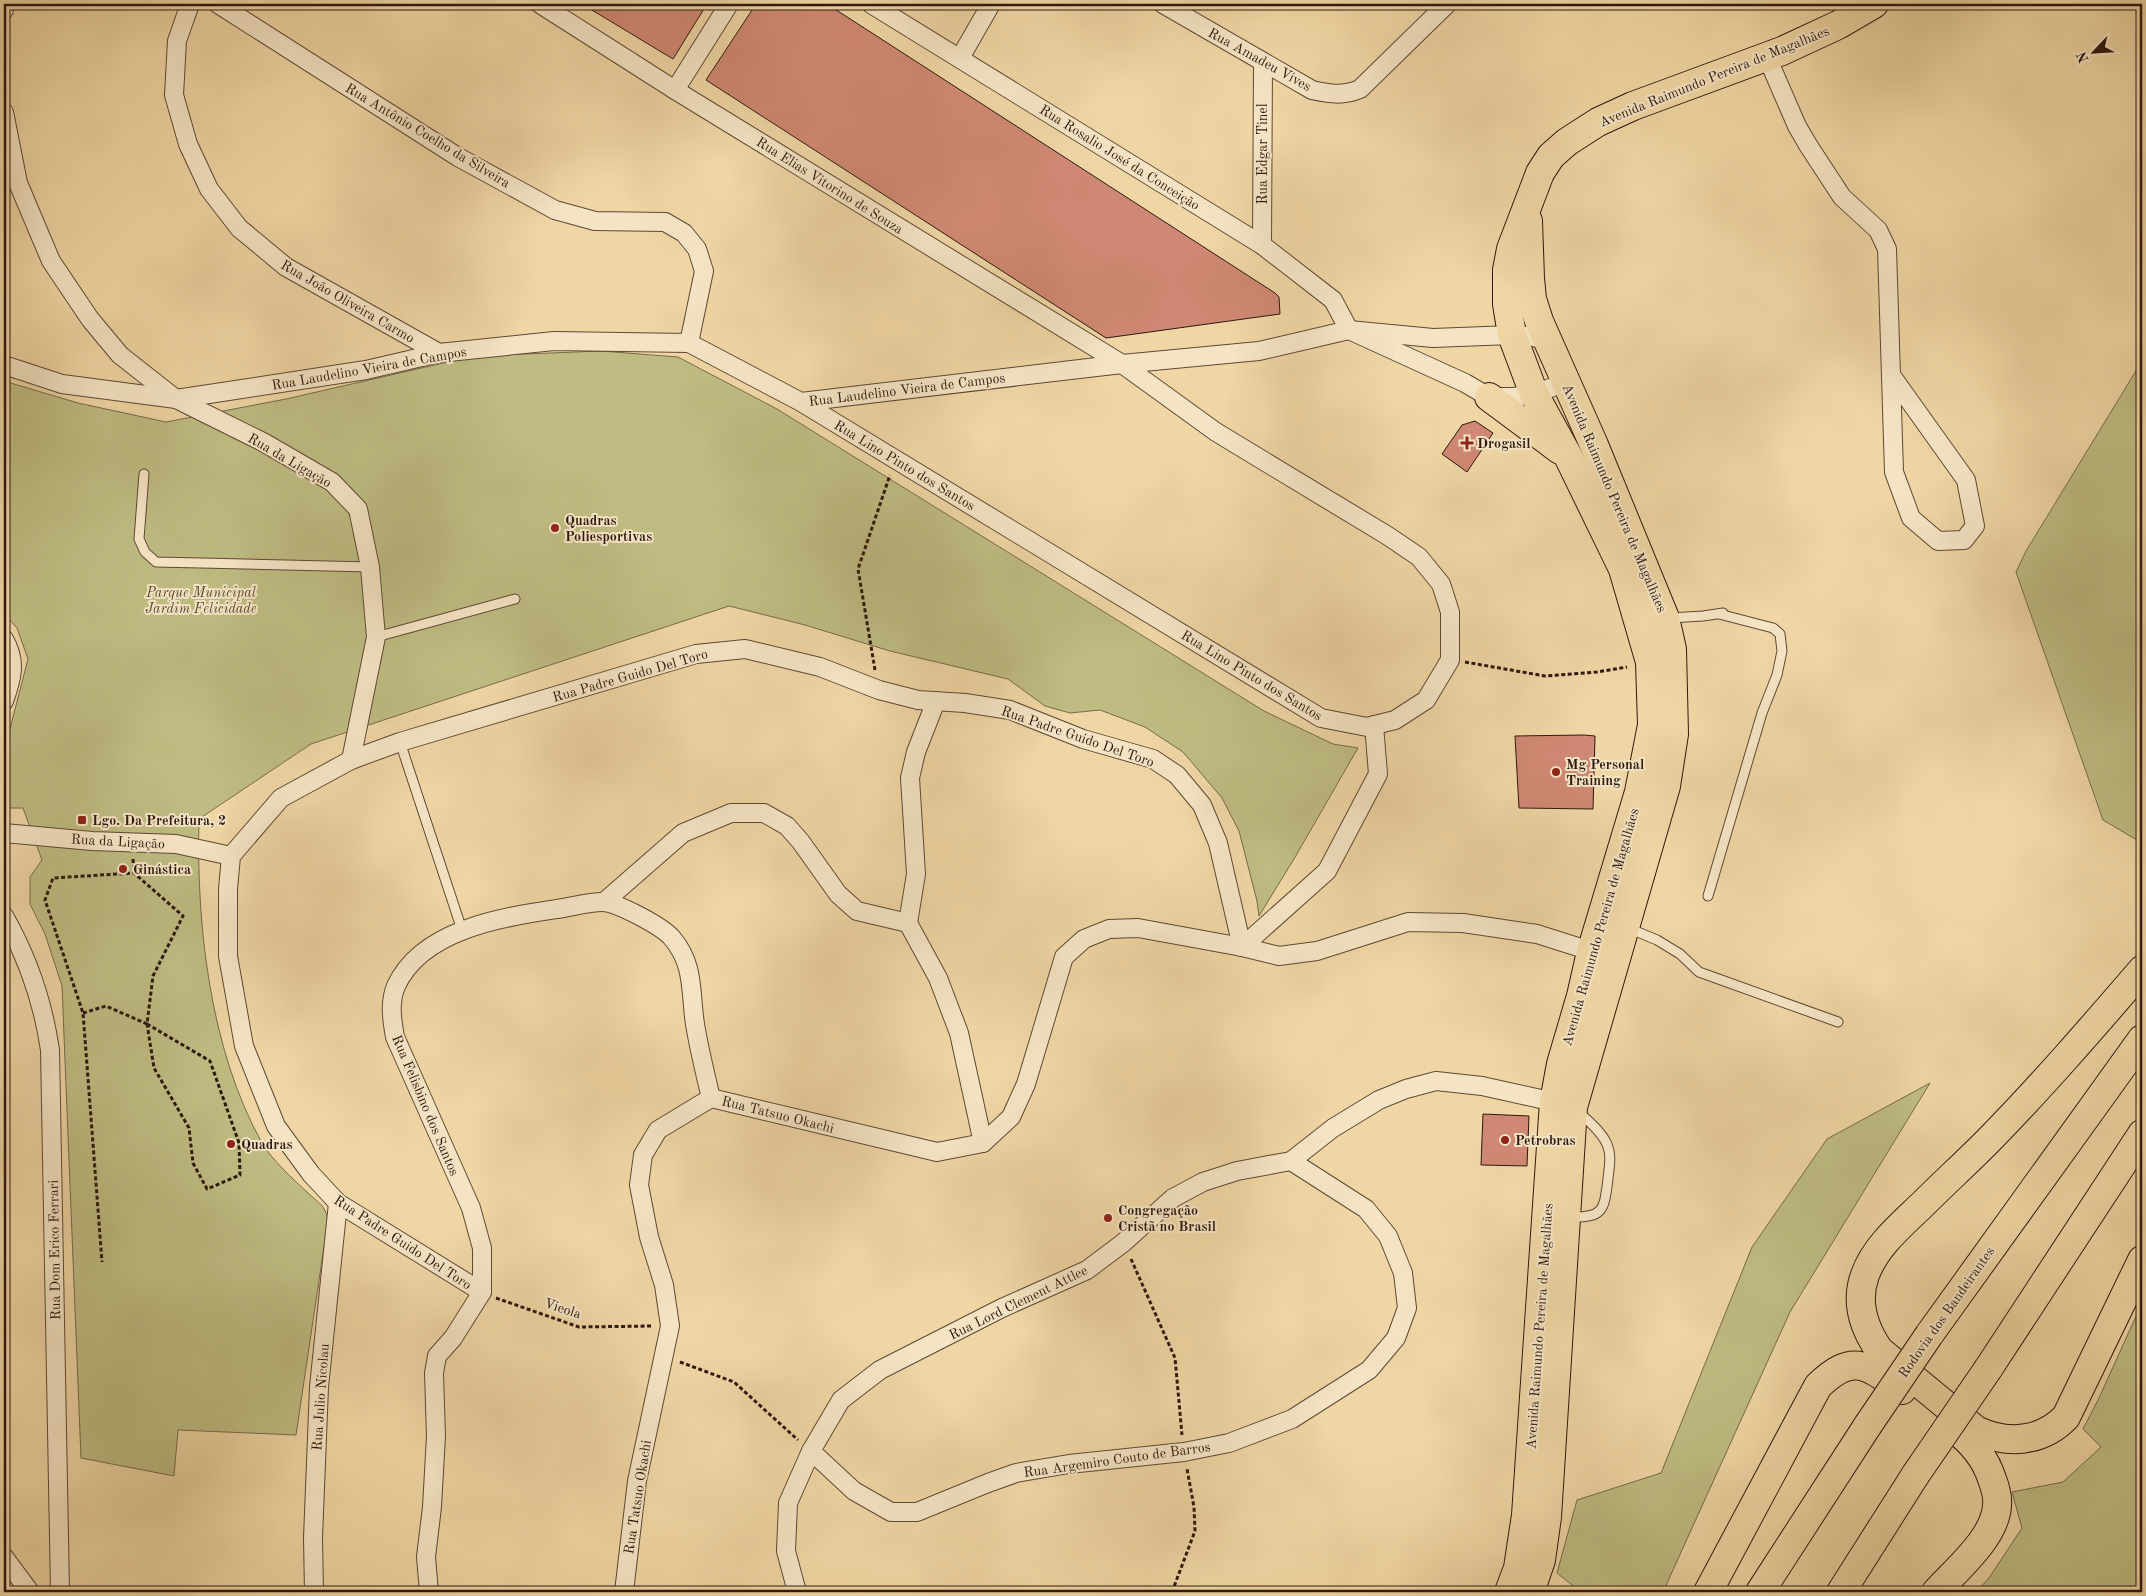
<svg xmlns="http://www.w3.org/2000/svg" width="2146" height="1596" font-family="'Old Standard TT',serif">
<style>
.green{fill:#bebc82;stroke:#766a49}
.building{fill:#cf8873;stroke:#2d1810}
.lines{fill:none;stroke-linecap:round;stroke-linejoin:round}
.service-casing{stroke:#5e4835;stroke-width:11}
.minor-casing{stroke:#5e4835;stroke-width:20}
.primary-casing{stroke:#2d1810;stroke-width:30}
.motorway-casing{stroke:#2d1810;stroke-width:30}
.path{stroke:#2d1810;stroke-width:3;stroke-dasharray:4 2.5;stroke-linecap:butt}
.service{stroke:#f5e4c4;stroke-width:9}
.minor{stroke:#f5e4c4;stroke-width:18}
.primary{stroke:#efd6a4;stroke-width:28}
.motorway{stroke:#efd6a4;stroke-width:28}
.motorway-bridge-casing{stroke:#2d1810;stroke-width:30;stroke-linecap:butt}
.motorway-bridge{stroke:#efd6a4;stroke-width:28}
.poi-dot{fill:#8f2418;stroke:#f5e4c4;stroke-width:2}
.labels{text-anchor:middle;stroke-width:4;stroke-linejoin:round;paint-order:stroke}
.street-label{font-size:14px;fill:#2d1810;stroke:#f5e4c4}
.poi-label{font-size:14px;font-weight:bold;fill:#2d1810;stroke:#f5e4c4;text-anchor:start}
.park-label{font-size:14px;font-style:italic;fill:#584932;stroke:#f5e4c4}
</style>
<rect width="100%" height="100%" fill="#efd6a4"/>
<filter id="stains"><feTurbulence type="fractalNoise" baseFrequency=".004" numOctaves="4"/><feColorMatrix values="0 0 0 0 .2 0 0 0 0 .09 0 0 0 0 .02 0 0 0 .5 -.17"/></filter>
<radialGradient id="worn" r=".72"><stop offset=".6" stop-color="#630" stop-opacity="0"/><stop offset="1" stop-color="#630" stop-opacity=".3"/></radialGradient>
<g class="green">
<path d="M601,351L678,357L777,409L1264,711L1333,744L1358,748L1294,859L1259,916L1257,901L1239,831L1222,798L1183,752L1145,727L1100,710L1070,713L1045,706L1008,679L890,651L805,625L729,606L311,744L199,819C196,924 210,1050 262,1143C272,1160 293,1179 308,1193C313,1198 321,1203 324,1209C326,1211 327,1216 328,1220L296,1435L178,1430L174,1476L81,1458L62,986L45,934L30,904V877L42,860L23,808H4V752L28,659L17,628L4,614V381L78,403L166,422L286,399L474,356Z"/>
<path d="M2142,361V843L2103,820L2016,572L2026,551Z"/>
<path d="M1930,1083L1790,1312L1663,1592H1581L1557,1573L1577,1500L1661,1473L1752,1247L1827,1139Z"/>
<path d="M2142,1303V1592H1976L1989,1578L2022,1528L2012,1492L2063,1482L2101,1447L2083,1429L2099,1398Z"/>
</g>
<g class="building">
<path d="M582,4H707L673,59Z"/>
<path d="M756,4H827L1275,293L1279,297L1280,314L1106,338L706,80Z"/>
<path d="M1475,421L1493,433L1467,472L1442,454L1462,425Z"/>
<path d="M1584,735L1595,736L1593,809L1519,808L1515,736Z"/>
<path d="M1483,1114L1529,1116L1527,1166L1481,1165Z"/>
</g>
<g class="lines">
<g class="service-casing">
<g id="service">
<path d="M144,474L139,539L145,552L156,562L370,567"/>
<path d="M1669,618L1703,616L1723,613"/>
<path d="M376,637L515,599"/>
<path d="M400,742L462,930"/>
<path d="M1708,896L1762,713L1777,675L1782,651L1780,634L1773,628L1719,614"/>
<path d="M1628,928L1657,940L1680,954L1699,972L1838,1022"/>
<path d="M1570,1217C1604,1218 1604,1210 1608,1179C1609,1167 1612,1156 1607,1144C1601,1131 1589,1122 1579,1112"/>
</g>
</g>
<g class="minor-casing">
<g id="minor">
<path d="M190,4L177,41L174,95L188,144L209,189L239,228L286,267L439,353"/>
<path d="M218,4L458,157L555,210L595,221L665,222L684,233L697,249L704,271L689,343"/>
<path d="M540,4L675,90L1122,364L1216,432L1388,536L1419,557L1441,584L1450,612V660L1426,700L1395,720L1367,727L1321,718L801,402"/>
<path d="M871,4L1262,245L1333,300L1349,330L1465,383L1489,397H1514L1534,394L1566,382"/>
<path d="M1163,4L1312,90C1330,94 1343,96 1360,89L1447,4"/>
<path d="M4,10V4"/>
<path d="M1767,57L1797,126L1808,145L1842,197L1878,230L1887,249L1894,472L1911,518L1938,541L1964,540L1975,526L1966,480L1891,375"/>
<path d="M960,58L991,4"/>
<path d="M675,90L729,4"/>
<path d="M4,112L18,183L51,261L90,319L120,355L176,399L263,442L332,482L358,509L370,567L376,637L351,760"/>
<path d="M1262,245L1263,63"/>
<path d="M4,365L62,384L176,399L366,370L439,353L554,341L689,343L801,402L1122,364L1259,351L1349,330L1433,338L1512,335L1530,336L1548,341"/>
<path d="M4,639C17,661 12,679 4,701"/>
<path d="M4,833L92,841L176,844L231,856"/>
<path d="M604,902L683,833L731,813H764L787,826L801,842L838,894L857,911L908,923"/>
<path d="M4,916C28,958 43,1002 50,1050L60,1592"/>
<path d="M908,923L938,978L959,1033L983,1143"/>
<path d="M908,923L916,874L910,778L916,752L936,701"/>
<path d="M1242,947L1327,871L1378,774L1374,725"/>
<path d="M482,1292L338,1203L311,1174L276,1126L244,1046L228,956V889L231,856L281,798L351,760L400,742L696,654L745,649L820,667L879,690L918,700L965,703L1010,710L1083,739L1153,759L1177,775L1202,805L1218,843L1242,947"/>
<path d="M811,1451L854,1491L891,1512H917L988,1483L1016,1473L1069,1464L1184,1452L1229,1443L1292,1419L1369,1370L1396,1338L1407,1308L1403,1273L1388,1236L1366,1209L1291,1161"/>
<path d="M4,1557L30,1592"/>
<path d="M314,1592L313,1538L319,1387L338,1203"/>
<path d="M429,1592L426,1557L432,1507L436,1436L434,1373L437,1356L453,1338L482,1292V1248L471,1208L395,1037C392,1020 389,1003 396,986C422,929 504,917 557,909C572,907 588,902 602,902C617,902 663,927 672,938C695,965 690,992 695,1024C699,1049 705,1073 711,1098"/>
<path d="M624,1592L637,1481L670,1326L664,1285L649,1237L639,1185L643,1155L658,1130L711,1098L937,1152L983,1143L1011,1117L1026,1084L1064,957L1084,939L1109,929L1138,928L1242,947L1279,956L1317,951L1408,922L1463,923L1537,934L1600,954"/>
<path d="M797,1592L786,1551L788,1503L811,1451L841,1400L880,1370L1002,1308L1087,1270L1123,1243L1173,1198L1203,1182L1237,1171L1291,1161L1333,1128L1379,1100L1406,1089L1436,1081L1482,1086L1563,1104"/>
</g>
</g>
<g class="primary-casing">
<g id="primary">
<path d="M1528,221L1530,278L1532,299L1539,321L1594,445L1665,618L1672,649L1674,734L1666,786L1573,1107L1547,1517L1541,1560L1530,1592"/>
<path d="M1489,397L1560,450"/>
<path d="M1509,1592L1518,1568L1526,1515L1554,1102L1561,1064L1581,996L1591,952L1639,792L1652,725L1650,662L1623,569L1568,456L1534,394L1512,335L1507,304V270L1511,249L1540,173L1551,156L1567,142L1598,122L1633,106L1782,51L1838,25L1874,4"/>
</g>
</g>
<g class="motorway-casing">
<g id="motorway">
<path d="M2142,970C2092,1028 2041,1087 1987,1142C1966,1163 1943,1184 1922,1205C1900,1226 1875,1247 1865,1275C1855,1302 1864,1328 1879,1350L1976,1430C2007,1445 2042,1442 2066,1417L2142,1260"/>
<path d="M1929,1335L2142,1039"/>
<path d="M1988,1369L2142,1134"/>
<path d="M1708,1592L1818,1386C1853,1352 1867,1365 1902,1390"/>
<path d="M1760,1592L1868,1425"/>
<path d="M1841,1592L1916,1474"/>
<path d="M1936,1592C1956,1570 1996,1537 1997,1505C1998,1497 1995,1487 1992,1479C1985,1457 1971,1441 1953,1428"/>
</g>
</g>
<g class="path">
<path d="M1465,662L1545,676L1597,672L1627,667"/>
<path d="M875,670L858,569L890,475"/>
<path d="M133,859L134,873"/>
<path d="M83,1013L106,1006L147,1024L153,976L183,916L134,873L53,878L45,900L83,1013L102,1262"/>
<path d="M147,1024L210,1061L239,1143L240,1175L207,1189L193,1163L189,1128L154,1068Z"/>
<path d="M1131,1259L1175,1358L1182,1435"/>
<path d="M496,1298L579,1327L653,1326"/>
<path d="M680,1362L734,1382L798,1440"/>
<path d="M1172,1592L1195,1531L1194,1507L1187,1469"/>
</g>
<use href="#service" class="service"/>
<use href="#minor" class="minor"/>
<use href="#primary" class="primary"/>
<use href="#motorway" class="motorway"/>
<g class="motorway-bridge-casing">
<g id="motorway-bridge">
<path d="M1868,1425L1929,1335"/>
<path d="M1916,1474L1988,1369"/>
</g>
</g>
<use href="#motorway-bridge" class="motorway-bridge"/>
</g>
<g class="poi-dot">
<path d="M1464.5 435.5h5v5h5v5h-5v5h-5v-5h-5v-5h5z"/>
<circle cx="555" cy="528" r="5"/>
<circle cx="1556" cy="772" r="5"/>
<rect x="77" y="815" width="10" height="10" rx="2.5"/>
<circle cx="123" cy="869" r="5"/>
<circle cx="1505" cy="1140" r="5"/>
<circle cx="231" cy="1144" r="5"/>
<circle cx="1108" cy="1218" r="5"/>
</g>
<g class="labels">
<g class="street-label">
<text transform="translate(1260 59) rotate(29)" y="5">Rua Amadeu Vives</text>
<text transform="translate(1714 76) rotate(-22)" y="5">Avenida Raimundo Pereira de Magalhães</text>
<text transform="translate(428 135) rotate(31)" y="5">Rua Antônio Coelho da Silveira</text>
<text transform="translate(1262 154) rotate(-90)" y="5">Rua Edgar Tinel</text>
<text transform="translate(1120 157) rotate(32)" y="5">Rua Rosalio José da Conceição</text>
<text transform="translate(830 185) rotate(32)" y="5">Rua Elias Vitorino de Souza</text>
<text transform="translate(348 301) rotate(30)" y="5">Rua João Oliveira Carmo</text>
<text transform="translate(369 368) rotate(-10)" y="5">Rua Laudelino Vieira de Campos</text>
<text transform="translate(907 389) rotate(-7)" y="5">Rua Laudelino Vieira de Campos</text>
<text transform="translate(290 460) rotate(30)" y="5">Rua da Ligação</text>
<text transform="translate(905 465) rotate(31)" y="5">Rua Lino Pinto dos Santos</text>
<text transform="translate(1615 498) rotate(67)" y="5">Avenida Raimundo Pereira de Magalhães</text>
<text transform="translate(630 675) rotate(-16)" y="5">Rua Padre Guido Del Toro</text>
<text transform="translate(1252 675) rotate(31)" y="5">Rua Lino Pinto dos Santos</text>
<text transform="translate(1078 736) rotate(19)" y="5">Rua Padre Guido Del Toro</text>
<text transform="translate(118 841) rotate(3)" y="5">Rua da Ligação</text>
<text transform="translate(1600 927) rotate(-74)" y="5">Avenida Raimundo Pereira de Magalhães</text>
<text transform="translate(426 1105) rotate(67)" y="5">Rua Felisbino dos Santos</text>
<text transform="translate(778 1114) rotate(14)" y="5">Rua Tatsuo Okachi</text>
<text transform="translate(403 1242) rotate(33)" y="5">Rua Padre Guido Del Toro</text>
<text transform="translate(54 1250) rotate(-91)" y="5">Rua Dom Erico Ferrari</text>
<text transform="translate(1018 1302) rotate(-26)" y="5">Rua Lord Clement Attlee</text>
<text transform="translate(563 1308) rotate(18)" y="5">Vieola</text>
<text transform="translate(1946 1312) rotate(-55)" y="5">Rodovia dos Bandeirantes</text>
<text transform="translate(1539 1326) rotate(-86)" y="5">Avenida Raimundo Pereira de Magalhães</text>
<text transform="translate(320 1397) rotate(-86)" y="5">Rua Julio Nicolau</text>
<text transform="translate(1117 1459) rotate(-8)" y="5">Rua Argemiro Couto de Barros</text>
<text transform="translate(637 1497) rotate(-81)" y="5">Rua Tatsuo Okachi</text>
</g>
<g class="poi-label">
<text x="1477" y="448">Drogasil</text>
<text x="565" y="525">Quadras<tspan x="565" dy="16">Poliesportivas</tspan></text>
<text x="1566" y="769">Mg Personal<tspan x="1566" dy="16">Training</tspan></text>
<text x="92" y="825">Lgo. Da Prefeitura, 2</text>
<text x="133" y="874">Ginástica</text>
<text x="1515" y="1145">Petrobras</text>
<text x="241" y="1149">Quadras</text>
<text x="1118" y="1215">Congregação<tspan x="1118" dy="16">Cristã no Brasil</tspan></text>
</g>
<g class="park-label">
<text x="201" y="597">Parque Municipal<tspan x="201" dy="16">Jardim Felicidade</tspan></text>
</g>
</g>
<rect width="2146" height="1596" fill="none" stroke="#efd6a4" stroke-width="20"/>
<rect x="5" y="5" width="2136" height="1586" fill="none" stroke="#2d1810" stroke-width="2.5"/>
<rect x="10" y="10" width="2126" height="1576" fill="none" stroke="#2d1810"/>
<g transform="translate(2094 52) rotate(245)" stroke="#f5e4c4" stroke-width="4" paint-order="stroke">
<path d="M0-4L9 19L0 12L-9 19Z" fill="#2d1810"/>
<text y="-8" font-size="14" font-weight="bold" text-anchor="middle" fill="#2d1810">N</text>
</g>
<rect width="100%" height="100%" filter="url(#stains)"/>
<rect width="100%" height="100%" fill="url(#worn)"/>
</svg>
